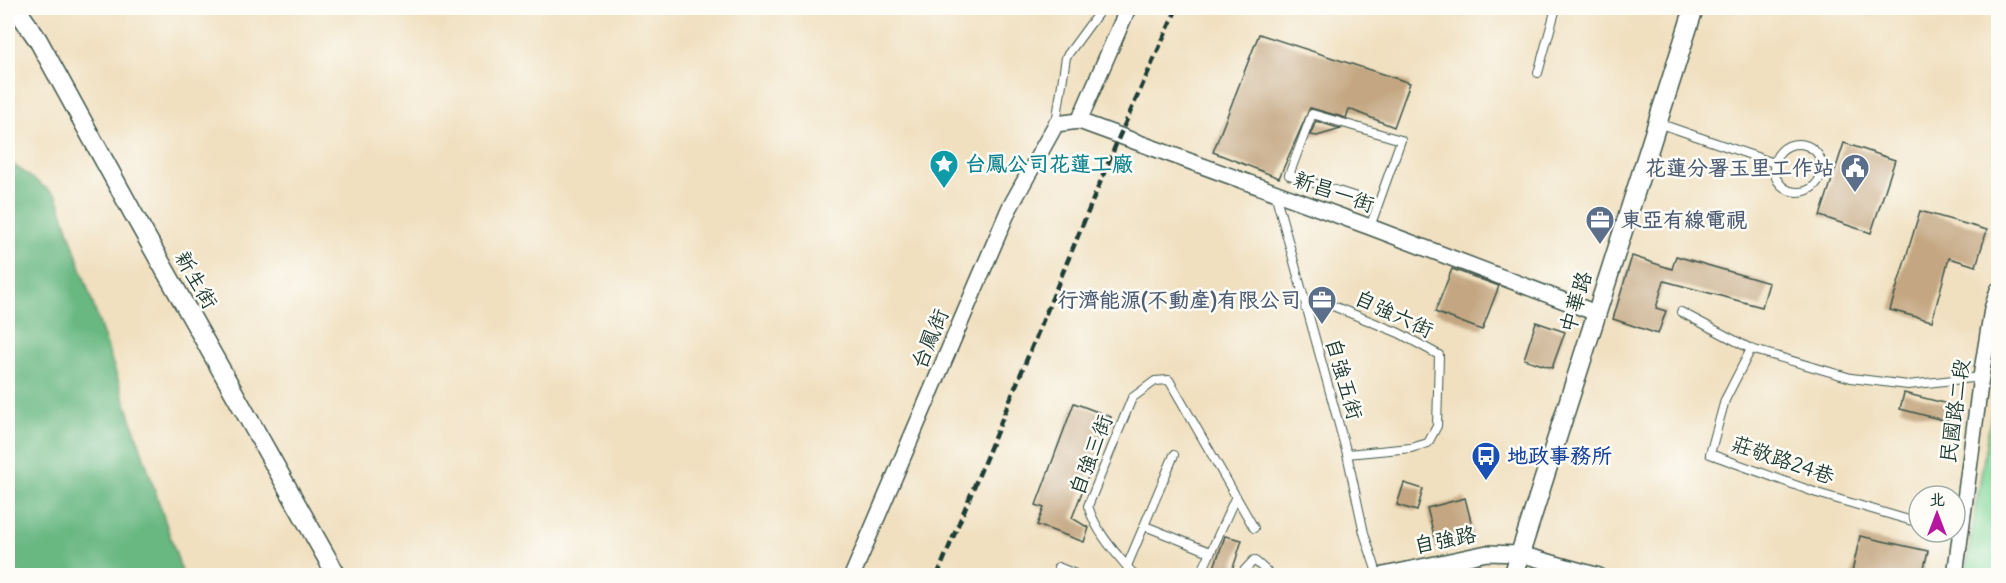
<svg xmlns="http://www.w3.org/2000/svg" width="2006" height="583" font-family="Delius,'LXGW WenKai TC',sans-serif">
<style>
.green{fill:#82d79a;stroke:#508a67;stroke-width:1.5}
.forest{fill:#69b882;stroke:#447a5b;stroke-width:1.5}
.building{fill:#c4a782}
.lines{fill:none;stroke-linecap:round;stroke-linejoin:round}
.service-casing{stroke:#3e5549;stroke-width:10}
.minor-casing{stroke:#3e5549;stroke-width:18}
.tertiary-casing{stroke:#3e5549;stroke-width:21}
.service{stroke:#fff;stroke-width:8}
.minor{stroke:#fff;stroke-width:15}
.tertiary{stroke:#fff;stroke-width:18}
.rail{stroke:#1f3d34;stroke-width:4.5;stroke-dasharray:9 4.5;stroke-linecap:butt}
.labels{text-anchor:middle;stroke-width:5;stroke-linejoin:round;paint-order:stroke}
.culture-label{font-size:21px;font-weight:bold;fill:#0d838f;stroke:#fdfcf7;text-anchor:start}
.service-label{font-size:21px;font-weight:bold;fill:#4e5e75;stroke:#fdfcf7;text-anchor:end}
.street-label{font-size:21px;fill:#1f3d34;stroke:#fdfcf7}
.transit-label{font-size:21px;font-weight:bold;fill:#164399;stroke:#fdfcf7;text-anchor:start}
</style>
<rect width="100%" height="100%" fill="#fdfcf7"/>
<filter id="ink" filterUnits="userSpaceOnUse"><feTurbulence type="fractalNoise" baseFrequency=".0167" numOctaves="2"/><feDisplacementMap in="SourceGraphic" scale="12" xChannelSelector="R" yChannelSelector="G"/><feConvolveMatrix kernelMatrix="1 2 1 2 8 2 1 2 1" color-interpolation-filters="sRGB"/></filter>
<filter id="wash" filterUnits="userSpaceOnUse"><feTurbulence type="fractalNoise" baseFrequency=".008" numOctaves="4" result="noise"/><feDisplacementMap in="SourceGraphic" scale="24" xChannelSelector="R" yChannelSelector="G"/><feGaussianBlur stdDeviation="1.35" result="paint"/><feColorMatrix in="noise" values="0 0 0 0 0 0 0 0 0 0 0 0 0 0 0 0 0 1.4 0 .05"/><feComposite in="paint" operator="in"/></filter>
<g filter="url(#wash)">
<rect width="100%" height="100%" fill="#f0e0c0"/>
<path class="green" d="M1998,370V575H1965L1966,569Z"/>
<path class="forest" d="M8,161L57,196L183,575H8Z"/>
<g id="blocks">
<g class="building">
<path d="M1259,34L1410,83L1394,127L1349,109L1346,118L1310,108L1279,178L1213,152Z"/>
<path d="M1316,121L1341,129L1317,136L1310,135Z"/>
<path d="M1844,143L1895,160L1871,233L1820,216Z"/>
<path d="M1920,211L1987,230L1976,266L1949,258L1932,321L1890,310Z"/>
<path d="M1632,256L1672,269L1676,256L1769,283L1762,307L1664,281L1656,308L1666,311L1658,334L1613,319Z"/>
<path d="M1452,269L1499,286L1482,330L1435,312Z"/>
<path d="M1536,322L1565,332L1552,368L1524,359Z"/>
<path d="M1904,393L1952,405L1947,421L1900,409Z"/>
<path d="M1074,403L1111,417L1072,518L1089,528L1084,542L1037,525L1044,508L1036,505Z"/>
<path d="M1404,483L1423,489L1417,511L1397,505Z"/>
<path d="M1465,498L1474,533L1436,543L1427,508Z"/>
<path d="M1225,536L1242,540L1236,559L1230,576H1211Z"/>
<path d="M1860,536L1928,551L1922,576H1851Z"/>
</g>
</g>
</g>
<g filter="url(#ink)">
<use href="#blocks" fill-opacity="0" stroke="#3e5549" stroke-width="1.5"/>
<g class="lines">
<g class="service-casing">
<g id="service">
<path d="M1538,73L1556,8"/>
<path d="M1658,123L1774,163"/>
<path d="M1056,124L1066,57L1102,8"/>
<circle cx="1798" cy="168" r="24"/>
<path d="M1275,193L1347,454L1364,533L1378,576"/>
<path d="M1370,227L1401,140L1312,114L1289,175L1378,204"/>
<path d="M1305,308L1333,306L1399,333L1439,355L1437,426L1428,443L1411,448L1347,454"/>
<path d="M1681,312L1751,349L1851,378L1908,385L1981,377"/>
<path d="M1751,349L1725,400L1710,454L1817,493L1919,523"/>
<path d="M1145,526L1210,552"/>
<path d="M1127,566L1174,455"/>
<path d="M1058,567L1080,576"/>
<path d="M1135,576C1116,553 1097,534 1088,506L1132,398L1155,381L1169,380L1254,528"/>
<path d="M1200,576L1236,496"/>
<path d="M1245,576L1242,573L1254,560L1272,576"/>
</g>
</g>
<g class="minor-casing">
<g id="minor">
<path d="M1079,121L1128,8"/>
<path d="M852,576L1009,209L1056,124L1079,121L1370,227L1596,313"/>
<path d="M1379,576L1487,553L1520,554L1599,576"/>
<path d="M1955,576L1981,377L1992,309L1998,290"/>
</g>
</g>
<g class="tertiary-casing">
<g id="tertiary">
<path d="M16,8L38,40L134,215L337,576"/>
<path d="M1513,576L1694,8"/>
</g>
</g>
<use href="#service" class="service"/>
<use href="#minor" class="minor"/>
<use href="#tertiary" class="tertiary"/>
<path class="rail" d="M937,576L1119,137L1177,8"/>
</g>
</g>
<defs>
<g id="sight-pin" transform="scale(1.5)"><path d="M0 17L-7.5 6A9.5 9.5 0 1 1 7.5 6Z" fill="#0f9aa8" stroke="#fdfcf7"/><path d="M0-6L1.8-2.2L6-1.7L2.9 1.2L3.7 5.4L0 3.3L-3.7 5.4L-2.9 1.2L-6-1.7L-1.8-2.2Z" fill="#fff"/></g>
<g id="civic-pin" transform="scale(1.5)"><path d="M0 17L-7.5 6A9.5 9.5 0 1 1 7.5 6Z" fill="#5c6f8a" stroke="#fdfcf7"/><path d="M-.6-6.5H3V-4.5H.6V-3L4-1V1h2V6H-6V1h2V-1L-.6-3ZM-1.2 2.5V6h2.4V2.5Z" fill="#fff"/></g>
<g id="office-pin" transform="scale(1.5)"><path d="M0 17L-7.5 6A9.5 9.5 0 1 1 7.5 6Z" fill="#5c6f8a" stroke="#fdfcf7"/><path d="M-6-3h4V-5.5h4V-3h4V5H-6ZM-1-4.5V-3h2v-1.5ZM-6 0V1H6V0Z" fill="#fff"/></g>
<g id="bus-pin" transform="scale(1.5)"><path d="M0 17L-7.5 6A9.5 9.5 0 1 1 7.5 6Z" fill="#1a4fb4" stroke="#fdfcf7"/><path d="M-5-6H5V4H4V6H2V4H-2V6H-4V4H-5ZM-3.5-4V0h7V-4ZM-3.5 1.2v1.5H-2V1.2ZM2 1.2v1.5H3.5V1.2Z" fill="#fff"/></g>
</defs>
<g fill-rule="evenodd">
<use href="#sight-pin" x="944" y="164"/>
<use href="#civic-pin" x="1855" y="168"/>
<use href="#office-pin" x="1600" y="220"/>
<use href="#office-pin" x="1322" y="300"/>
<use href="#bus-pin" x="1486" y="456"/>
</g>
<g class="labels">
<g class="culture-label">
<text x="965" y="171">台鳳公司花蓮工廠</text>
</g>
<g class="service-label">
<text x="1834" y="175">花蓮分署玉里工作站</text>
<text x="1621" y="227" text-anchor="start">東亞有線電視</text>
<text x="1301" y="307">行濟能源(不動產)有限公司</text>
</g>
<g class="street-label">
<text transform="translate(1334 192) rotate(19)" y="7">新昌一街</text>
<text transform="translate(196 280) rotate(60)" y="7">新生街</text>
<text transform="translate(1576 302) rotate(-73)" y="7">中華路</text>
<text transform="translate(1394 314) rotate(25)" y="7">自強六街</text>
<text transform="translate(930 339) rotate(-67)" y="7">台鳳街</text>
<text transform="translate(1344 379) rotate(74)" y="7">自強五街</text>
<text transform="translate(1955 411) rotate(-82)" y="7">民國路二段</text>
<text transform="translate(1091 455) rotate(-69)" y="7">自強三街</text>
<text transform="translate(1783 460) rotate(19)" y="7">莊敬路24巷</text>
<text transform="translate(1445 540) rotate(-11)" y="7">自強路</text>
</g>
<g class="transit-label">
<text x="1507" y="463">地政事務所</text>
</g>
</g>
<rect width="2006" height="583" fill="none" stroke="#fdfcf7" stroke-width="30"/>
<g transform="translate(1937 514)"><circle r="28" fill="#fdfcf7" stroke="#a4b0a9" stroke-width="1.5"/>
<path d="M0-4.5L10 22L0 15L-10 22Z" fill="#b5179e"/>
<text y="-9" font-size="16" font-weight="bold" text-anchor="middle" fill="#1f3d34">北</text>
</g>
</svg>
